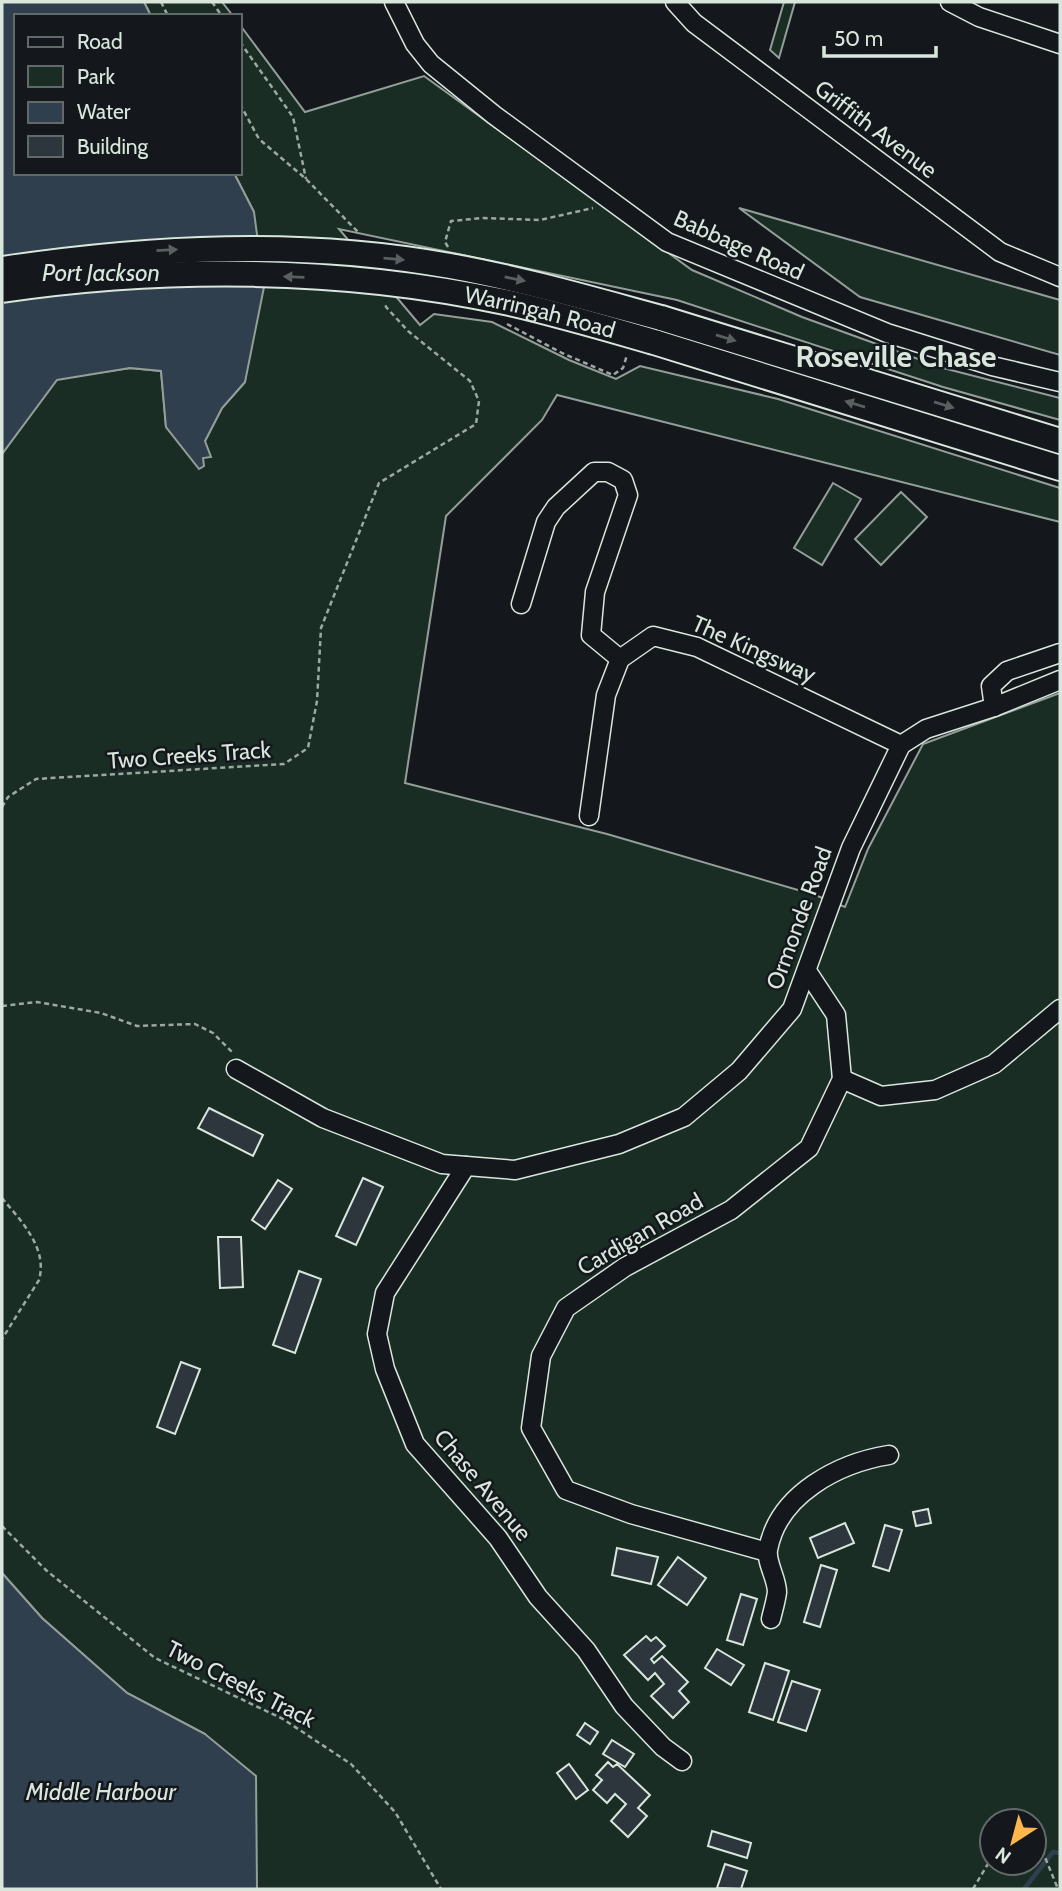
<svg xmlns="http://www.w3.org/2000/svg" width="1062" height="1891" font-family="Cabin,sans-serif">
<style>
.green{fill:#1a2d24;stroke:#939e99;stroke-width:2;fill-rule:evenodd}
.water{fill:#2f3f4d;stroke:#939e99;stroke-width:2}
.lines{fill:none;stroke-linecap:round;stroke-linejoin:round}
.stream{stroke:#2f3f4d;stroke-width:4.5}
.building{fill:#2c363c;stroke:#d8e6dc;stroke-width:2}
.minor-casing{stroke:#d8e6dc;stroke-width:21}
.highway-casing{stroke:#d8e6dc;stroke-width:28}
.path{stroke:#9da8a2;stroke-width:2.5;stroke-dasharray:5 3.5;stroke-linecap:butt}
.minor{stroke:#14181c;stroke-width:18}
.highway{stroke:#14181c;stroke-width:24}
.highway-bridge-casing{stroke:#d8e6dc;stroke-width:28;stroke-linecap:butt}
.highway-bridge{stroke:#14181c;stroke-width:24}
.oneway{fill:#59605f}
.labels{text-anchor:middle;stroke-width:5;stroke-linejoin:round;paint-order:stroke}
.street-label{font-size:23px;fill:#d8e6dc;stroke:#14181c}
.water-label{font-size:24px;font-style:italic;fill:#d8e6dc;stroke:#14181c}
.district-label{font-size:30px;font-weight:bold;fill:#d8e6dc;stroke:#14181c}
</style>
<rect width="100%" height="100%" fill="#14181c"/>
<g class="green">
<path d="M144,2H222L233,16H151Z"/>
<path d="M784,2H795L779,58L770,50Z"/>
<path d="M240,25L305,112L424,76L692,270L802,317L943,368L1060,398V420L943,387L677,300L339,229L420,325L434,314L492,322L569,360L616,379L640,366L778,399L1060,488V522L557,395L542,420L446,516L405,783L607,834L815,895L845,907L868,849L923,744L1060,693V1889H257L205,1734L127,1693L42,1618L2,1573V454L57,379L130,368L161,371L166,427L203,458L205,441L222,408L245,382L254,212L234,173H240ZM992,1821H1034V1863H992Z"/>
<path d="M739,208L1060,300V355L860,297Z"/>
<path d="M833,483L861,499L822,565L794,548Z"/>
<path d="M901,492L927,517L881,565L855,539Z"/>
</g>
<g class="water">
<path d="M2,2H144L151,16H16V173H234L254,212L264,287L245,382L222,408L205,441L211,457L203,458L204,466L199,469L166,427L161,371L130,368L57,380L2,454Z"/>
<path d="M2,1573L42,1618L127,1693L205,1734L256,1776L257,1889H2Z"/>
</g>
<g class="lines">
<path class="stream" d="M1024,1889L1053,1852L1060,1853"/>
</g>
<g class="building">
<path d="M209,1108L263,1135L253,1156L198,1128Z"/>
<path d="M363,1178L383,1187L356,1245L336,1236Z"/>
<path d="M278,1180L292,1189L265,1229L252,1220Z"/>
<path d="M218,1237H241L243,1287L220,1288Z"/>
<path d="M299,1271L321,1279L295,1353L273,1345Z"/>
<path d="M181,1362L200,1369L175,1434L157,1427Z"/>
<path d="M928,1509L931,1523L916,1526L913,1512Z"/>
<path d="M845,1523L854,1543L818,1558L810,1538Z"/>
<path d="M885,1525L902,1530L889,1571L873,1566Z"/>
<path d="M617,1548L658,1557L651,1584L612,1575Z"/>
<path d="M678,1557L706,1578L687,1605L658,1585Z"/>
<path d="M821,1565L837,1570L820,1627L804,1622Z"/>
<path d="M741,1594L757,1599L743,1645L727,1640Z"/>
<path d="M646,1636L651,1641L656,1637L665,1646L651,1659L654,1663L662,1656L688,1682L679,1691L689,1702L673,1718L651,1696L664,1684L655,1673L648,1680L624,1655Z"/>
<path d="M717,1649L744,1665L731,1685L705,1668Z"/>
<path d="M765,1663L789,1671L773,1720L749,1712Z"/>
<path d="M792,1681L820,1690L806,1731L778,1722Z"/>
<path d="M585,1723L598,1732L590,1744L577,1735Z"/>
<path d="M612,1740L634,1754L625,1767L603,1754Z"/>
<path d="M608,1762L613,1767L617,1764L650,1795L638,1808L647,1816L628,1837L611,1821L626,1804L615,1794L607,1803L593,1790L602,1780L596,1775Z"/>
<path d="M569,1764L588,1790L576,1799L557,1773Z"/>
<path d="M712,1831L751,1843L747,1858L708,1846Z"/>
<path d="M725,1864L747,1871L741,1889L717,1888Z"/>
</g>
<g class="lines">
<g class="minor-casing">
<g id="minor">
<path d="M394,2L415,44L431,64L494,115L667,242L887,333L992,366L1060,382"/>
<path d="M675,2L694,23L1000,252L1060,277"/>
<path d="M950,2L979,17L1060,44"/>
<path d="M521,604L546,522L556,507L594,472H608L623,480L628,495L595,592L591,635L620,659"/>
<path d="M994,707L991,686L1007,671L1060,653"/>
<path d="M589,816L606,695L620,659L653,636L697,647L901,745"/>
<path d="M236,1069L323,1118L442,1164L515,1170L619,1144L684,1117L739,1071L792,1009L851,848L901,745L926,729L994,707L1060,680"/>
<path d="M842,1079L881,1096L935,1090L994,1064L1060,1009"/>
<path d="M466,1166L385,1293L377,1334L385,1369L415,1444L498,1538L538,1597L586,1650L624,1706L663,1747L682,1761"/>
<path d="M767,1552L631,1514L566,1490L531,1428L541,1356L566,1308L625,1267L731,1210L809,1148L842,1079L836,1015L807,971"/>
<path d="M771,1619C773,1610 776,1601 777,1592C777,1578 766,1563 768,1550C778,1494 839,1463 889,1455"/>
</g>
</g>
<g class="highway-casing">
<g id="highway">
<path d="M661,318L1060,441"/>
<path d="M654,342L1060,468"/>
</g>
</g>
<g class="path">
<path d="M161,2L168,16"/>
<path d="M212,2L222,16"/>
<path d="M240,42L293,117L306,179"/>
<path d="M240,104L259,139L306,179L359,233"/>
<path d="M448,247L445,242L451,221L483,218L540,220L593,208"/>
<path d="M507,324L562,353L613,375L623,368L627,355"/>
<path d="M2,807L8,797L36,779L284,764L308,748L317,701L321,628L379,483L476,424L479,401L470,381L408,331L386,307L385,302"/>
<path d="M2,1006L37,1002L101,1013L137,1026L195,1024L213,1033L234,1054"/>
<path d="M2,1198C21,1221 48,1248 39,1280L2,1339"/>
<path d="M2,1526L47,1571L155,1658L283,1719L351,1764L395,1812L441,1889"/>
<path d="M1034,1849L1042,1850L1058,1889"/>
<path d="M973,1889L992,1857"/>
</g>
<use href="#minor" class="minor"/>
<use href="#highway" class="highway"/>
<g class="highway-bridge-casing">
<g id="highway-bridge">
<path d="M2,269C150,247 302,239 450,266C522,279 591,299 661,318"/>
<path id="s1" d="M2,290C166,266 342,267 505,302C555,313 605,328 654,342"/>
</g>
</g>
<use href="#highway-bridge" class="highway-bridge"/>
</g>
<defs><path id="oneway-solid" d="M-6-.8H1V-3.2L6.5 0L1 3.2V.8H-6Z" transform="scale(1.75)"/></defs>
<g class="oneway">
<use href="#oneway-solid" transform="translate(167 250) rotate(-3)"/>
<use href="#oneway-solid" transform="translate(394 259) rotate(5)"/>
<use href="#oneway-solid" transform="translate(294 277) rotate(-178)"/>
<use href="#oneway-solid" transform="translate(515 279) rotate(11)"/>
<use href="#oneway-solid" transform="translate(726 338) rotate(17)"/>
<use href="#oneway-solid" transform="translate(855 404) rotate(-163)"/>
<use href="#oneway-solid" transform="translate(944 405) rotate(17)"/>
</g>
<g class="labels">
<g class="street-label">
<text transform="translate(876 129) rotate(37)" y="8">Griffith Avenue</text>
<text transform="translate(739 245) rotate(24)" y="8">Babbage Road</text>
<text dy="8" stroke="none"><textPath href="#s1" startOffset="542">Warringah Road</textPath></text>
<text transform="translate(754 649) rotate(24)" y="8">The Kingsway</text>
<text transform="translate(189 755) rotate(-4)" y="8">Two Creeks Track</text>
<text transform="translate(799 918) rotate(-70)" y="8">Ormonde Road</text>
<text transform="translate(640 1234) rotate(-30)" y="8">Cardigan Road</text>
<text transform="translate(483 1485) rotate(50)" y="8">Chase Avenue</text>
<text transform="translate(241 1684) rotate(27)" y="8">Two Creeks Track</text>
</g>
<g class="water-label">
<text x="101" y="281">Port Jackson</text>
<text x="101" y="1800">Middle Harbour</text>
</g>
<g class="district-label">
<text x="896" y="367">Roseville Chase</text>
</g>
</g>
<rect width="1062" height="1891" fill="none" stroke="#d8e6dc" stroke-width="7"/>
<rect x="14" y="14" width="228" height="161" fill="#14181c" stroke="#626a69" stroke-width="2"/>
<rect x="28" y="37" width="35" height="10" fill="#14181c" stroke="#626a69" stroke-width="2"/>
<text x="77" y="49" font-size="21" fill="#d8e6dc">Road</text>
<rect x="28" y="66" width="35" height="21" fill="#1a2d24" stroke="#626a69" stroke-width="2"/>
<text x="77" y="84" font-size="21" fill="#d8e6dc">Park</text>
<rect x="28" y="102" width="35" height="21" fill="#2f3f4d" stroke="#626a69" stroke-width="2"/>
<text x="77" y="119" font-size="21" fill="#d8e6dc">Water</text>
<rect x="28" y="136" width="35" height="21" fill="#2c363c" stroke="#626a69" stroke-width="2"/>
<text x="77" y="154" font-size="21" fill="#d8e6dc">Building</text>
<g transform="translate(1013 1842) rotate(216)"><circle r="33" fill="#14181c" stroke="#626a69" stroke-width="2"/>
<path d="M0-5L12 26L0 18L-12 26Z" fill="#ffb74d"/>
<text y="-10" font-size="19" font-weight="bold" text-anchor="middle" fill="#d8e6dc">N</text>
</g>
<path d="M824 46v10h112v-10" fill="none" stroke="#d8e6dc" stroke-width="3.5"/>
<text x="834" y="46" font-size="21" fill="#d8e6dc" stroke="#14181c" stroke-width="5" paint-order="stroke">50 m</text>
</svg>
